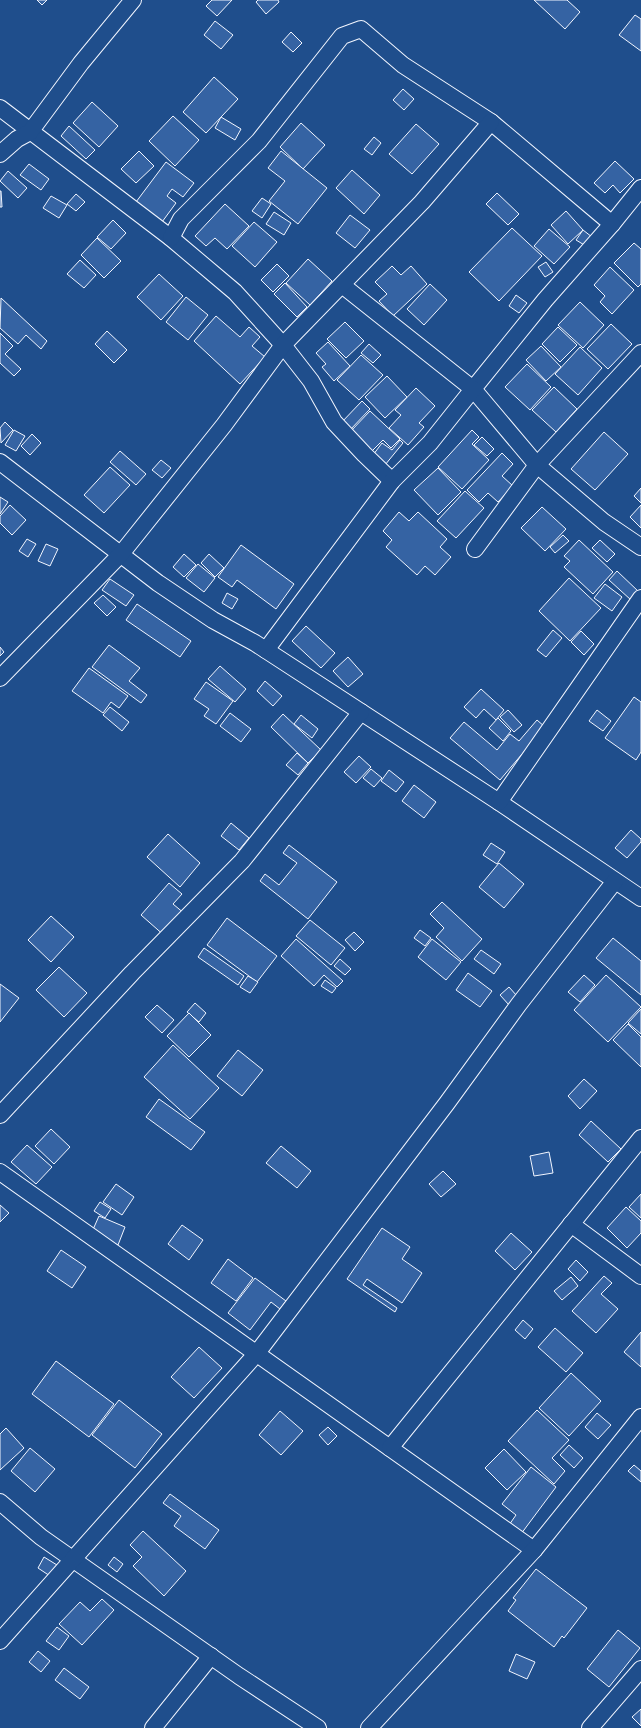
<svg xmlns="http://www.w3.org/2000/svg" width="641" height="1728" font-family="'Varela Round',sans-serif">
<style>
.building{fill:#3563a3;stroke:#f2f6ff}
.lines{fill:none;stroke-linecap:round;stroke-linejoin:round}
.street-casing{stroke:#f2f6ff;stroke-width:18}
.street{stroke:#1f4e8c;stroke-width:16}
</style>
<rect width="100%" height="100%" fill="#1f4e8c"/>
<g class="building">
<path d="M37,0H47L42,5Z"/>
<path d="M212,0H232L217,16L206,6Z"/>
<path d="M258,0H278L279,2L266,14L256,2Z"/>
<path d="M534,0H567L580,12L565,29Z"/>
<path d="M635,15L641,19V51L619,35Z"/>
<path d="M215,21L233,35L221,49L204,35Z"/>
<path d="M291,32L302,43L293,52L282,42Z"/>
<path d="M214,77L238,99L206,133L183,112Z"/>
<path d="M403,89L414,99L404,110L393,100Z"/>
<path d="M92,102L118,126L99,147L73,123Z"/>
<path d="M173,116L199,140L175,166L149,141Z"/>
<path d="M221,117L241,129L235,140L215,128Z"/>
<path d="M301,123L325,145L303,169L280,147Z"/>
<path d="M416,124L439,144L412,174L389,154Z"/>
<path d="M69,126L95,150L86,159L61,136Z"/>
<path d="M374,137L381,143L372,155L364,149Z"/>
<path d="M139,151L154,166L136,183L121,169Z"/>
<path d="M281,151L327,188L298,224L269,201L285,181L268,168Z"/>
<path d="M615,161L634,179L620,193L613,185L605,193L594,183Z"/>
<path d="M166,162L194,183L183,197L172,189L167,196L176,203L162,222L136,202Z"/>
<path d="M29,164L49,179L41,190L20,175Z"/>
<path d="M352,170L380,195L364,214L336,188Z"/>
<path d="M8,171L27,188L18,198L0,181Z"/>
<path d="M0,191H1L2,207H0Z"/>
<path d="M497,193L519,214L508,225L486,204Z"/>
<path d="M76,194L85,202L76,211L67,204Z"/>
<path d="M51,196L67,205L59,218L43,208Z"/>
<path d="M262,198L271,204L262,218L252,211Z"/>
<path d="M225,204L249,226L227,249L215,238L206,246L195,236Z"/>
<path d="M566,211L583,230L568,244L551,225Z"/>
<path d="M274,212L291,223L284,235L266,224Z"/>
<path d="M350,215L370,230L355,248L336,233Z"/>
<path d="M113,220L126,233L111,249L97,237Z"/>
<path d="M254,222L277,242L255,267L232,246Z"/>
<path d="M512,228L542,256L499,301L469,272Z"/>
<path d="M549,229L570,247L554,264L534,246Z"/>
<path d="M583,230L592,237L586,246L576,240Z"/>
<path d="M97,238L121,261L104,278L81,255Z"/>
<path d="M634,243L641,249V284L638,287L614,263Z"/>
<path d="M308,259L332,281L310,305L286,283Z"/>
<path d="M80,260L96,275L84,288L67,274Z"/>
<path d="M546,262L553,272L545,277L538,267Z"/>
<path d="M277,264L289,276L273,292L261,280Z"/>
<path d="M392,266L401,275L411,266L427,284L393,316L379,301L387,294L375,282Z"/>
<path d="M610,267L634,290L612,314L600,302L605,296L594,285Z"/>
<path d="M159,274L183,296L161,320L137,297Z"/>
<path d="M285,283L307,307L297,317L274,294Z"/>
<path d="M430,284L447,300L424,325L407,309Z"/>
<path d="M516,295L527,303L519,313L509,306Z"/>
<path d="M186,297L208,315L188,340L166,322Z"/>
<path d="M1,298L47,341L41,349L26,335L18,344L0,328Z"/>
<path d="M580,302L604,325L583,348L558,325Z"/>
<path d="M216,316L240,337L249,327L260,337L252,346L265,357L240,384L194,341Z"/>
<path d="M345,322L364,341L346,358L327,339Z"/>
<path d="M611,324L632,344L608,369L587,349Z"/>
<path d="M558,327L577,345L560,362L542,344Z"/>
<path d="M107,331L127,350L114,363L95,344Z"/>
<path d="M0,333L13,346L5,354L21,369L14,376L0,363Z"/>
<path d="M328,342L350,366L334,381L322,367L326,364L316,353Z"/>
<path d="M369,344L381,355L373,363L361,353Z"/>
<path d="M541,346L561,367L546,381L526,360Z"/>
<path d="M580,347L602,368L578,395L555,374Z"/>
<path d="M361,355L383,375L359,400L337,380Z"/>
<path d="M527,364L551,387L530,410L505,387Z"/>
<path d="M387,376L407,397L385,418L365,397Z"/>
<path d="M554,387L577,409L556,432L532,410Z"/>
<path d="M416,388L435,406L419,423L424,427L408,445L389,428L401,415L395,410Z"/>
<path d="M362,401L370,409L349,431L340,424Z"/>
<path d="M370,411L400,439L391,448L383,440L371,452L350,432Z"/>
<path d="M5,422L13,430L1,443L0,428Z"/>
<path d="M14,430L25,436L16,451L5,445Z"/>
<path d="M472,430L479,437L472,444L489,460L462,489L438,467Z"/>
<path d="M604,432L628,454L595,490L571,469Z"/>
<path d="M32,434L41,443L30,455L21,446Z"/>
<path d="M482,437L494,449L487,456L474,445Z"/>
<path d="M400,440L403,443L385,465L373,455L382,443L392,450Z"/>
<path d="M120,451L146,474L136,485L110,462Z"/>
<path d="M502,453L513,464L502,476L513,486L498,502L488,493L479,502L467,490Z"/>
<path d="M161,460L171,468L162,478L152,470Z"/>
<path d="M110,467L130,485L104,513L84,495Z"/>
<path d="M438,468L461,492L438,515L414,490Z"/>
<path d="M641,488V503L634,496Z"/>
<path d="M465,491L484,508L456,538L437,521Z"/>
<path d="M0,497L8,502L0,514Z"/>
<path d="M10,505L26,520L12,535L0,523V516Z"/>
<path d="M641,505V528L630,517Z"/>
<path d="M542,507L566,529L545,551L521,528Z"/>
<path d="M399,512L409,521L418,512L447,539L440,547L451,557L435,575L425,566L417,575L386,547L392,540L383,531Z"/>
<path d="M563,535L569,541L555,553L550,547Z"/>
<path d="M27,539L36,544L28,557L19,551Z"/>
<path d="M579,540L613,572L593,594L564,567L570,561L564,556Z"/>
<path d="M600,540L615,554L607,562L592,548Z"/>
<path d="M46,544L58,549L50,566L38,561Z"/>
<path d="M241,545L294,584L276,609L237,580L232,587L218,577Z"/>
<path d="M184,554L196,565L184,577L173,567Z"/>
<path d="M209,554L224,568L215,577L201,563Z"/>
<path d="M198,564L215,578L204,592L186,578Z"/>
<path d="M617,571L639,592L631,600L609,580Z"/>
<path d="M569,578L601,608L570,641L539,611Z"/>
<path d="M110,579L134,595L126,606L102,590Z"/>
<path d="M605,584L622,597L612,611L594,598Z"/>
<path d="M227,593L238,599L232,609L222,603Z"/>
<path d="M103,595L116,607L107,616L94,603Z"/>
<path d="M137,604L191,641L180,657L126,620Z"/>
<path d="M306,626L335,653L321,668L292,641Z"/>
<path d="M553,630L562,638L546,657L537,650Z"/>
<path d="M581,631L594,644L584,655L571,642Z"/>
<path d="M109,645L140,668L129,681L147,695L141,703L92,667Z"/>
<path d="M0,647L4,652L0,656Z"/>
<path d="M348,657L363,674L348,687L333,671Z"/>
<path d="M220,666L246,689L235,702L208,679Z"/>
<path d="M89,668L128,696L119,708L111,702L103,713L72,691Z"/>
<path d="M265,681L282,696L273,706L257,691Z"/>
<path d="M206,682L233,701L216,724L204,716L209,709L194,699Z"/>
<path d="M481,689L504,710L496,720L484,709L476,718L464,707Z"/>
<path d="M634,697L641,702V752L636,760L605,738Z"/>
<path d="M110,707L129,722L122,731L103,715Z"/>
<path d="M508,710L522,725L514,732L500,717Z"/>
<path d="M597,710L611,721L603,731L589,721Z"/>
<path d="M230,713L251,729L241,742L220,726Z"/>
<path d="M283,714L321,750L308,763L271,727Z"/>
<path d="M301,715L318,729L312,738L294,724Z"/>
<path d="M498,718L511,731L503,741L489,728Z"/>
<path d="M537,720L545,727L500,780L450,738L464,722L497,750L510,734L519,741Z"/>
<path d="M297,753L308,763L298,775L286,765Z"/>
<path d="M359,756L371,767L356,783L344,772Z"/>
<path d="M371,769L382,778L374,787L363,778Z"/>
<path d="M389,770L404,782L396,792L381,781Z"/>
<path d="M414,785L436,802L424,818L402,801Z"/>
<path d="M231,823L249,838L239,850L221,836Z"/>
<path d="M631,830L641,839V842L627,858L615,848Z"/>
<path d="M168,834L200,863L180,887L147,857Z"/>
<path d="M491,843L505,852L497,864L483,855Z"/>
<path d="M289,845L337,882L308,919L260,881L265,874L279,885L297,863L283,853Z"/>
<path d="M499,863L524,884L504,908L479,887Z"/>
<path d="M169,883L182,894L173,904L185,914L166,937L141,915Z"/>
<path d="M442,902L482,939L462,961L436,937L444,928L430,914Z"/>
<path d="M51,916L74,937L51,962L28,940Z"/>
<path d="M227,918L277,956L257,982L207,945Z"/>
<path d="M310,920L345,948L331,965L296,936Z"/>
<path d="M420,930L431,938L425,946L414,938Z"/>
<path d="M354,932L364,942L355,951L345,940Z"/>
<path d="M613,938L641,961V995L596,958Z"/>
<path d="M296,939L343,981L337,987L324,975L314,986L281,956Z"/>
<path d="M432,939L461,962L446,980L418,957Z"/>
<path d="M204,948L244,976L238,985L198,957Z"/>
<path d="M481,950L501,964L494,974L474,959Z"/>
<path d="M340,959L351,969L345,975L334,966Z"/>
<path d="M59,967L87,993L64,1017L36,990Z"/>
<path d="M468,973L492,991L480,1007L456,990Z"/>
<path d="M584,975L595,985L580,1002L568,992Z"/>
<path d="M606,975L641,1007L608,1042L574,1010Z"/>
<path d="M248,976L258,982L250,993L240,987Z"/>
<path d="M325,980L336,988L332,993L321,986Z"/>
<path d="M0,984L19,998L0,1022Z"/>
<path d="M509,987L517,996L509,1005L500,995Z"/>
<path d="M195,1003L206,1013L199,1022L187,1012Z"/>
<path d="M157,1005L174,1020L162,1033L145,1017Z"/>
<path d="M641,1009V1034L628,1023Z"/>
<path d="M189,1013L211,1035L189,1057L167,1036Z"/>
<path d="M628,1024L641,1037V1067L613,1040Z"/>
<path d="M173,1045L219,1088L190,1119L144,1077Z"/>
<path d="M238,1050L263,1070L242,1096L217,1076Z"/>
<path d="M584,1079L597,1091L580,1109L568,1096Z"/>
<path d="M159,1099L205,1132L191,1150L146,1117Z"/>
<path d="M591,1121L621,1149L608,1162L579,1135Z"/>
<path d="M51,1129L70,1147L54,1164L35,1146Z"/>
<path d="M27,1145L52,1167L36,1184L11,1162Z"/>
<path d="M281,1146L311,1171L297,1188L266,1163Z"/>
<path d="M549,1152L553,1173L534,1176L530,1156Z"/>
<path d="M443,1171L456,1184L441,1197L429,1184Z"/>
<path d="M116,1184L134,1197L122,1215L103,1202Z"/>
<path d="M641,1194V1218L629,1207Z"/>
<path d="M100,1202L111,1209L105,1218L94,1211Z"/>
<path d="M0,1205L9,1213L0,1222Z"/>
<path d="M626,1207L641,1221V1233L627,1248L607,1228Z"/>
<path d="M99,1216L125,1227L118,1245L91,1234Z"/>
<path d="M182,1225L203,1240L189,1260L168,1244Z"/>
<path d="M382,1228L410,1247L402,1259L422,1273L402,1303L367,1279L363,1285L397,1308L395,1312L347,1279Z"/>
<path d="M511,1233L532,1252L515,1270L495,1251Z"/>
<path d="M61,1250L86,1267L72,1288L47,1271Z"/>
<path d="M228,1259L253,1278L236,1301L211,1283Z"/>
<path d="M576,1260L588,1272L580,1281L568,1269Z"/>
<path d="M604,1276L612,1283L601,1294L618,1309L596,1333L572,1311Z"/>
<path d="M571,1277L578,1286L562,1300L554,1291Z"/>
<path d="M255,1278L286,1301L280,1309L271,1302L250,1330L228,1313Z"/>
<path d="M523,1320L533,1329L525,1339L515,1330Z"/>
<path d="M555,1328L583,1353L566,1372L538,1347Z"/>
<path d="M641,1332V1367L624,1352Z"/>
<path d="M199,1347L222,1368L194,1398L171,1377Z"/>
<path d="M56,1361L114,1404L89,1437L32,1394Z"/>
<path d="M571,1373L601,1401L569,1436L539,1408Z"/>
<path d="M119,1400L162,1434L135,1468L92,1435Z"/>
<path d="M537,1410L569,1440L552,1458L565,1471L554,1484L508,1441Z"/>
<path d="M280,1411L303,1431L281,1455L259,1435Z"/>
<path d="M597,1413L611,1425L598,1439L585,1427Z"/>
<path d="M328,1427L337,1436L328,1445L319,1435Z"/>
<path d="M6,1428L24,1448L0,1470V1434Z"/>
<path d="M569,1445L583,1458L574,1468L560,1455Z"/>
<path d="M30,1448L55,1469L35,1492L11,1471Z"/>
<path d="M504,1449L526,1472L507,1490L485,1468Z"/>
<path d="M634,1465L641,1471V1482L628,1471Z"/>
<path d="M531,1467L556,1487L521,1534L509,1525L516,1515L502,1504Z"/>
<path d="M170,1494L219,1530L205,1549L174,1526L181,1516L163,1503Z"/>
<path d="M143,1531L186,1571L164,1596L133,1566L142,1557L130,1545Z"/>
<path d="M44,1557L57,1565L50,1576L38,1568Z"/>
<path d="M114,1557L123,1564L117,1572L108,1565Z"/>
<path d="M536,1569L587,1608L564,1638L562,1636L554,1647L508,1611L516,1600L513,1598Z"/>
<path d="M102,1599L114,1610L82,1645L59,1624L80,1602L90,1611Z"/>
<path d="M57,1627L69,1636L59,1650L46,1641Z"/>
<path d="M618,1630L640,1648L609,1687L587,1669Z"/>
<path d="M38,1651L50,1661L41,1672L29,1662Z"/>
<path d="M516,1654L535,1662L527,1679L509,1671Z"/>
<path d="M64,1668L89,1687L80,1699L55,1680Z"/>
<path d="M641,1709V1726L632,1717Z"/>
</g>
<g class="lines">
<g class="street-casing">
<g id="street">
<path d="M0,108L171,238L235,292L283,345L311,381L334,422L364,454L392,481"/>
<path d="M0,154L17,139L30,132L81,63L133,0"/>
<path d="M612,224L641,188"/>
<path d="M171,238L181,219L259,141L342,36L361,29L403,65L491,122L612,224L545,300L473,389L537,465L604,522L641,547"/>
<path d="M0,462L158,583L213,620L255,643L315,682L499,802L641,898"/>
<path d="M475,549L537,465L641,353"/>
<path d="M266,650L392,481L430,443L473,389L342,285"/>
<path d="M0,678L121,554L224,425L283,345L422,202L491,122"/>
<path d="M499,802L641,598"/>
<path d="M0,1115L132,973L242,861L361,712"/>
<path d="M0,1172L534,1550"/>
<path d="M571,1224L641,1276"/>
<path d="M390,1448L641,1138"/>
<path d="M0,1502L41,1537L239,1676L318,1728"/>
<path d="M0,1641L257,1353L447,1103L519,1004L615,881"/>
<path d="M153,1728L211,1656"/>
<path d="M369,1728L534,1550L641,1417"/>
<path d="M590,1728L641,1669"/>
</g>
</g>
<use href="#street" class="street"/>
</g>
</svg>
